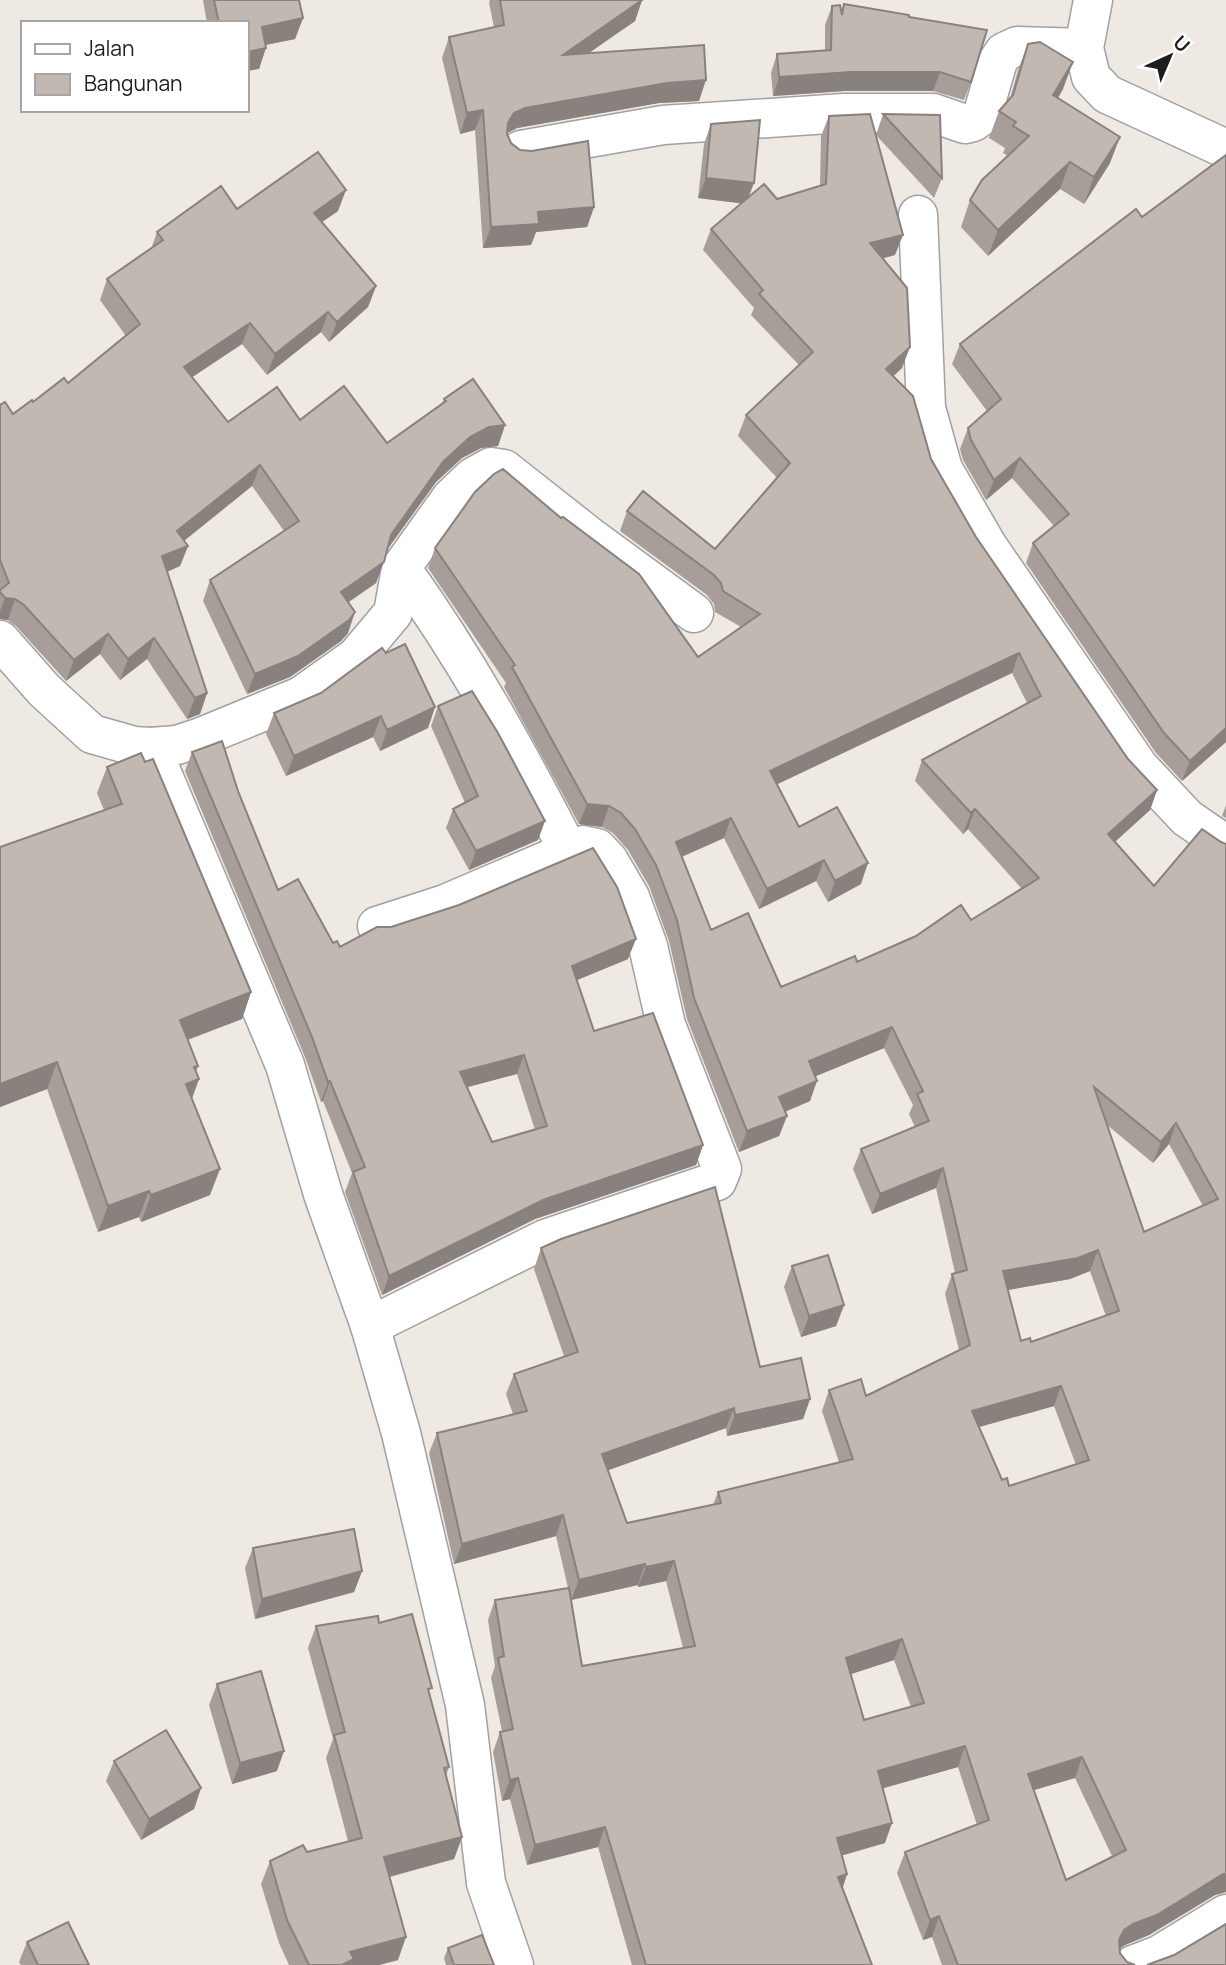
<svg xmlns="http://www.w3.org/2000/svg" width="1226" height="1965" font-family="Manrope,sans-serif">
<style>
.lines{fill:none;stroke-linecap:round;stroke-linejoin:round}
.street-casing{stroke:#a1a1a1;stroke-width:41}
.street{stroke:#fff;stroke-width:38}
.wall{fill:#a79e99;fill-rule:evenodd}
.shaded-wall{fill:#88817d}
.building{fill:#c2b8b2;stroke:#88817d;stroke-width:2;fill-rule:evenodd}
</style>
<rect width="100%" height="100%" fill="#eee9e2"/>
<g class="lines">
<g class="street-casing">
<g id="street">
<path d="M1093,0L1084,48L1091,77L1107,94L1226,149"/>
<path d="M521,150L663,125L844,113H933L965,124L973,122L982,116L998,61L1004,52L1017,46L1084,48"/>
<path d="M918,215L926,408L943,469L987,545L1139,767L1187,818L1226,845"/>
<path d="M401,568C465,657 518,753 568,850"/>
<path d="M0,640L44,690L92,734L134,746L151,747L285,1065L323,1194L370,1326L401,1433L465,1705L486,1883L514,1965"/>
<path d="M151,747L177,745L201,737L301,696L356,657L393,613L401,568L451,498L473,477L491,467L504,469L589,536L694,613"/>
<path d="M370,1326L545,1239L717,1181L722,1169L666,1025L648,946L630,897L609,861L597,848L583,845L445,904L377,926"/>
<path d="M1133,1965L1159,1955L1226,1914"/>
</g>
</g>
<use href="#street" class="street"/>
</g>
<g class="wall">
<path d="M203,0H299L303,18L295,39L265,45L259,69L247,23H207Z"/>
<path d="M490,0H642L635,21L588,53L699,101L659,103L517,128L507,133L511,143L594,207L587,227L536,232L531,245L483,248L475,130L460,134L442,58L449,37L494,27L489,3Z"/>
<path d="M844,4L909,17L971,82L964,100L933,91H844L773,96L771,73L777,54L825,50V25L832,6L841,11Z"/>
<path d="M1028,44L1063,89L1058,98L1110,163L1084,204L1060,189L988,256L961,227L970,200L1008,156L1003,153L1005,148L989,138L999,111L1010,99L1018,70Z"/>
<path d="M883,114L942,178L934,198L876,135L895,255L883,258L902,368L893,376L931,459L976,537L1128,759L1157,790L1150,810L1115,842L1154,886L1221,842L1226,844V1892L1215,1895L1149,1935L1125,1945L1120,1948V1953L1127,1962L1135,1965H942L932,1937L923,1940L897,1873L905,1852L977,1825L958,1767L883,1788L885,1843L842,1855L847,1874L843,1887L872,1965H632L598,1847L527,1865L510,1799L502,1801L493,1752L500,1732L502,1731L491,1678L495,1666L488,1620L495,1600L568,1588L556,1536L454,1564L429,1453L437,1433L513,1414L506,1394L514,1374L564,1356L534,1269L541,1248L760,1367L810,1399L803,1419L727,1436L726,1428L608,1470L627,1523L713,1505L718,1492L839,1462L822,1411L829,1390L866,1396L959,1350L945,1294L952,1274L955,1273L936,1188L872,1214L853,1169L861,1149L915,1127L909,1114L913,1105L884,1048L815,1076L810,1101L785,1112L787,1116L779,1136L739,1152L687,1019L669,941L649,886L628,850L613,833L602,827L579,824L504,687L506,683L428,568L435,548L698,657L741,627L715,612L714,604L707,595L620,531L627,511L715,549L777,478L738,436L746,415L799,365L751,315L754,308L703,250L711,229L741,203L698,198L704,144L711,124L749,197L777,199L820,186L821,136L829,116L876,135ZM1012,673L1027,703L922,760L915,781L963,834L968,829L1022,889L971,920L857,962L781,987L711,930L682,857L724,838L759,909L816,881L828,902L861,884L799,827L777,784ZM1107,1125L1153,1163L1169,1144L1203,1206L1144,1232ZM1090,1271L1106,1316L1031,1342L1021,1341L1008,1290L1070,1279ZM1054,1406L1076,1465L1009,1486L1002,1480L979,1427ZM666,1581L683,1648L582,1666L571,1600L638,1585V1587ZM894,1660L911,1707L864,1720L851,1674ZM1075,1778L1112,1856L1066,1880L1034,1790Z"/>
<path d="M1226,155V742L1182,781L1156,753L1026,563L1033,543L1054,526L1012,478L986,500L963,460L960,449L968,428L987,411L952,364L960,344L1142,217Z"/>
<path d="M237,209L338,211L322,222L376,286L368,307L329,342L321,332L267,375L242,344L192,377L228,422L300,420L387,443L442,404L444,399L505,425L498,446L481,448L462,458L436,482L387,550L376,583L348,602V633L341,641L290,677L247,694L203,601L210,580L284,531L252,486L184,541L188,546L180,566L167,572L207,693L200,714L187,719L147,659L120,680L100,654L66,681L16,626L8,620L0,619V405L13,414L68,383L126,336L100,300L107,279L151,249L157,232Z"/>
<path d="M438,706L538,840L469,870L446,828L453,809L465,803L431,726Z"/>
<path d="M435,707L428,728L380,751L373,737L286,776L266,734L274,713Z"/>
<path d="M192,752L238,791L278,890L333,943L340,947L628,959L577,980L594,1031L703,1145L696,1165L535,1219L382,1295L345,1192L352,1173L323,1101L321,1102L305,1057L185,771ZM517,1074L535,1130L492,1142L467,1087Z"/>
<path d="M107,767L251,992L242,1019L188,1040L196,1072L199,1079L192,1099L210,1195L141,1222L139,1217L98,1232L47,1089L0,1107V847L104,810L97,793Z"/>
<path d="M1226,805V818L1222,816Z"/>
<path d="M792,1266L844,1305L836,1326L801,1337L784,1287Z"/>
<path d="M253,1548L362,1571L354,1592L255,1619L245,1568Z"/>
<path d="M379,1623L429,1694L449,1767L446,1776L462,1837L454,1859L390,1877L398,1960L379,1965H289L279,1943L261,1884L270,1861L348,1841L326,1758L333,1739L308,1648L316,1626Z"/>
<path d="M217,1684L277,1771L232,1784L209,1705Z"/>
<path d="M114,1761L201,1788L194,1809L141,1840L106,1781Z"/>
<path d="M27,1942L89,1965H21L19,1962Z"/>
<path d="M448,1948L494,1965H446L444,1958Z"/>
</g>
<g class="shaded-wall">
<path d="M642,0L635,21L556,76L563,55Z"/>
<path d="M303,18L295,39L255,47L262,27Z"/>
<path d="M266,48L259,69L247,71V52Z"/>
<path d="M1073,62L1063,89L1043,122L1053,95Z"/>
<path d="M851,72H940L933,91H844L773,96L779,77Z"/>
<path d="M706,80L699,101L659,103L517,128L506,134L508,123L514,113L525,108L667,83Z"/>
<path d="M483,110L475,130L460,134L467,113Z"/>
<path d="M1120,137L1110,163L1084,204L1094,177Z"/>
<path d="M1070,162L1060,189L988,256L998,230Z"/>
<path d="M706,178L754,183L746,204L698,198Z"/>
<path d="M346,190L338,211L306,233L314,213Z"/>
<path d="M594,207L587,227L536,232L531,245L483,248L491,227L538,212Z"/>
<path d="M903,235L895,255L862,264L870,243Z"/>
<path d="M376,286L368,307L329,342L337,322Z"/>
<path d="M328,312L321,332L267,375L275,354Z"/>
<path d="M250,323L242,344L176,388L184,367Z"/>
<path d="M910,347L902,368L879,390L886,369Z"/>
<path d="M505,425L498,446L481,448L462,458L436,482L383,555L391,535L443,462L470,437L489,427Z"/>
<path d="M1020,458L1012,478L986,500L994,480Z"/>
<path d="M260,465L252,486L170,552L177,531Z"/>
<path d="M188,546L180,566L155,577L162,556Z"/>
<path d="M384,562L376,583L333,613L341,592Z"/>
<path d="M5,598L15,599L8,620L0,619V611Z"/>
<path d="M355,612L348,633L341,641L290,677L247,694L255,674Z"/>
<path d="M108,634L100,654L66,681L74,660Z"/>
<path d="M154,638L147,659L120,680L128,659Z"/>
<path d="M1019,653L1012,673L763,791L770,771Z"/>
<path d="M207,693L200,714L187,719L195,698Z"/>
<path d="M435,707L428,728L380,751L387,730Z"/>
<path d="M381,716L373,737L286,776L294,756Z"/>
<path d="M1226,728V742L1182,781L1190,761Z"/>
<path d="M1157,790L1150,810L1100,855L1108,834Z"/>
<path d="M587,804L609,806L602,827L579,824Z"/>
<path d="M975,809L968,829L963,834L971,813Z"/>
<path d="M731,818L724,838L669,862L676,842Z"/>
<path d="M545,821L538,840L469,870L476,851Z"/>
<path d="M824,860L816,881L759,909L767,889Z"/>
<path d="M868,863L861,884L828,902L835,881Z"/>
<path d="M636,939L628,959L565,985L572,966Z"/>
<path d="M251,992L242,1019L170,1046L180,1020Z"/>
<path d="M892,1027L884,1048L802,1082L809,1061Z"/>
<path d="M524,1055L517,1074L453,1091L460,1072Z"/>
<path d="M57,1062L47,1089L0,1107V1084Z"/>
<path d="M198,1066L192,1082L199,1079L189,1105L186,1084L194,1067Z"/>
<path d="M330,1081L323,1101L321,1102L328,1082Z"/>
<path d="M817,1081L810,1101L772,1117L779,1097Z"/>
<path d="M787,1116L779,1136L739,1152L747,1131Z"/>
<path d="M1176,1123L1169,1144L1153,1163L1161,1142Z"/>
<path d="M703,1145L696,1165L535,1219L382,1295L389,1276L543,1200Z"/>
<path d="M943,1168L936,1188L872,1214L880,1194Z"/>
<path d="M220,1169L210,1195L141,1222L151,1195Z"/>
<path d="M149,1191L139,1217L98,1232L108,1206Z"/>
<path d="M1098,1250L1090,1271L1070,1279L996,1292L1003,1271Z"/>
<path d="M844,1305L836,1326L801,1337L809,1316Z"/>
<path d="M1061,1386L1054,1406L965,1431L972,1411Z"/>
<path d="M810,1399L803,1419L727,1436L735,1415Z"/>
<path d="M734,1408L726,1428L595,1475L602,1454Z"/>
<path d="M563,1515L556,1536L454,1564L462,1544Z"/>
<path d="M674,1561L666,1581L638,1587L646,1567Z"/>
<path d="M645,1564L638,1585L571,1600L579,1580Z"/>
<path d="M362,1571L354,1592L255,1619L262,1599Z"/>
<path d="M902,1639L894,1660L839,1678L846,1658Z"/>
<path d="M965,1746L958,1767L870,1792L878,1771Z"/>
<path d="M284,1751L277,1771L232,1784L240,1763Z"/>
<path d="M1082,1757L1075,1778L1020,1794L1028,1774Z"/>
<path d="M518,1778L510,1799L502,1801L510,1780Z"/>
<path d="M201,1788L194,1809L141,1840L149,1819Z"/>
<path d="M892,1823L885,1843L830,1859L837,1838Z"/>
<path d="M605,1827L598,1847L527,1865L535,1845Z"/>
<path d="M462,1837L454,1859L376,1880L384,1857Z"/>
<path d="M847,1874L840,1895L838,1877Z"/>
<path d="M1223,1874H1226V1892L1215,1895L1149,1935L1125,1945L1116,1951L1119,1940L1124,1930L1133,1924Z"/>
<path d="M939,1916L932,1937L923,1940L930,1920Z"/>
<path d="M406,1937L398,1960L379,1965H342L350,1952Z"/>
</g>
<g class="building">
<path d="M214,0H299L303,18L262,27L266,48L247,52V23H219Z"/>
<path d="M500,0H642L563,55L704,45L706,80L667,83L525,108L514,113L508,123L507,134L511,143L520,150L532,151L588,141L594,207L538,212L539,224L491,227L483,110L467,113L449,37L504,25Z"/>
<path d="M844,4L909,15V17L987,30L971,82L940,72H851L779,77L777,54L831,50L832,6L840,5L842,15Z"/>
<path d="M1040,42L1073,62L1053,95L1120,137L1094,177L1070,162L998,230L970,200L982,180L1029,136L1013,126L1016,122L999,111L1013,95L1028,44Z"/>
<path d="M870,114L903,235L870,243L907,288L910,347L886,369L913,396L931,459L976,537L1128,759L1157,790L1108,834L1154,886L1202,829L1221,842L1226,844V1874H1223L1157,1915L1133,1924L1124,1930L1119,1940L1120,1953L1127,1962L1135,1965H958L939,1916L930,1920L905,1852L989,1820L965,1746L878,1771L892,1823L837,1838L847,1874L838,1877L872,1965H646L605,1827L535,1845L518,1778L510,1780L500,1732L513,1729L498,1658L504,1656L495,1600L569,1588L582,1666L695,1646L674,1561L646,1567L645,1564L579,1580L563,1515L462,1544L437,1433L527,1411L514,1374L578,1352L541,1248L561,1239L715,1187L760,1367L801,1358L810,1399L735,1415L734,1408L602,1454L627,1523L721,1503L718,1492L853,1459L829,1390L861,1379L866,1396L970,1345L952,1274L967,1270L943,1168L880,1194L861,1149L929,1121L917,1094L923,1091L892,1027L809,1061L817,1081L779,1097L787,1116L747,1131L694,998L677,920L656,865L635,829L621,813L609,806L587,804L512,667L515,665L435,548L475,492L494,474L503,469L561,518L563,517L639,574L698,657L760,614L723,591L721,583L714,575L627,511L643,491L715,549L790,463L746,415L813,352L759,294L763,290L711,229L764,184L777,199L826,184L829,116ZM1019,653L1041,696L922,760L971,813L975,809L1039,878L971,920L961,905L916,936L857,962L855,956L781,987L748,913L711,930L676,842L731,818L767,889L824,860L835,881L868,863L837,807L799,827L770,771ZM1094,1087L1161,1142L1176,1123L1218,1199L1144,1232ZM1098,1250L1119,1311L1031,1342L1030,1338L1021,1341L1003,1271L1078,1258ZM1061,1386L1089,1460L1009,1486L1007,1478L1002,1480L972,1411ZM902,1639L924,1703L864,1720L846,1658ZM1082,1757L1126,1850L1066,1880L1028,1774Z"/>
<path d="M883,114L940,115L942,178Z"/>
<path d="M760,120L754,183L706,178L711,124Z"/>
<path d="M318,152L346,190L314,213L376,286L337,322L328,312L275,354L250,323L184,367L228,422L277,387L300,420L344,386L387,443L446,401L444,399L473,379L505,425L489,427L470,437L443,462L391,535L384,562L341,592L355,612L349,620L298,656L255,674L210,580L299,521L260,465L177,531L188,546L162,556L207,693L195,698L154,638L128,659L108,634L74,660L24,605L15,599L5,598L0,592V590L9,583L0,560V405L5,402L13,414L32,400L33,402L64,378L68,383L140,324L107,279L163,240L157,232L221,186L237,209Z"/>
<path d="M1226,155V728L1190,761L1164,733L1033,543L1069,514L1020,458L994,480L971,440L968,428L1001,399L960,344L1136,209L1142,217Z"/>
<path d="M405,644L435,707L387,730L381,716L294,756L274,713L321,693L382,648L386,653Z"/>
<path d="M472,691L498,733L545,821L476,851L453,809L478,796L438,706Z"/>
<path d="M222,741L238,791L278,890L298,879L333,943L337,941L340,947L377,927H391L459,905L593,848L617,887L636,939L572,966L594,1031L653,1013L703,1145L543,1200L389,1276L353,1172L365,1167L330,1081L328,1082L312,1037L192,752ZM524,1055L547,1126L492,1142L460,1072Z"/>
<path d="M141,753L145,762L153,759L251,992L180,1020L198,1066L194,1067L199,1079L186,1084L220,1169L151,1195L149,1191L108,1206L57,1062L0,1084V847L122,804L107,767Z"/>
<path d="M828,1255L844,1305L809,1316L792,1266Z"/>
<path d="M354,1529L362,1571L262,1599L253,1548Z"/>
<path d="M412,1614L432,1688L428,1689L449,1767L444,1768L462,1837L384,1857L406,1937L350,1952L354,1959L342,1965H309L287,1920L270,1861L303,1845L307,1852L362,1838L334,1735L345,1732L316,1626L378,1616L379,1623Z"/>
<path d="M261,1671L284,1751L240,1763L217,1684Z"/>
<path d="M166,1730L201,1788L149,1819L114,1761Z"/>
<path d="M68,1922L89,1965H38L27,1942Z"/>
<path d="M1226,1924V1965H1147L1174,1955Z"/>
<path d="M482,1935L494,1965H454L448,1948Z"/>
</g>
<rect x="21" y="21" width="228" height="91" fill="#ffffff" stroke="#a5a5a5" stroke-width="2"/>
<rect x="35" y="44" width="35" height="10" fill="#ffffff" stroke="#a5a5a5" stroke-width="2"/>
<text x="84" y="56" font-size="21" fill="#1d1d1d">Jalan</text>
<rect x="35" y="74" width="35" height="21" fill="#c2b8b2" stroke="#a5a5a5" stroke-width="2"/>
<text x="84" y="91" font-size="21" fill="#1d1d1d">Bangunan</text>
<g transform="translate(1170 56) rotate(44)" stroke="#ffffff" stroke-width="5" paint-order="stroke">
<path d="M0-5L12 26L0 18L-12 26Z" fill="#1d1d1d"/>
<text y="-10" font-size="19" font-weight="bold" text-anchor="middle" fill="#1d1d1d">U</text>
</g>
</svg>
